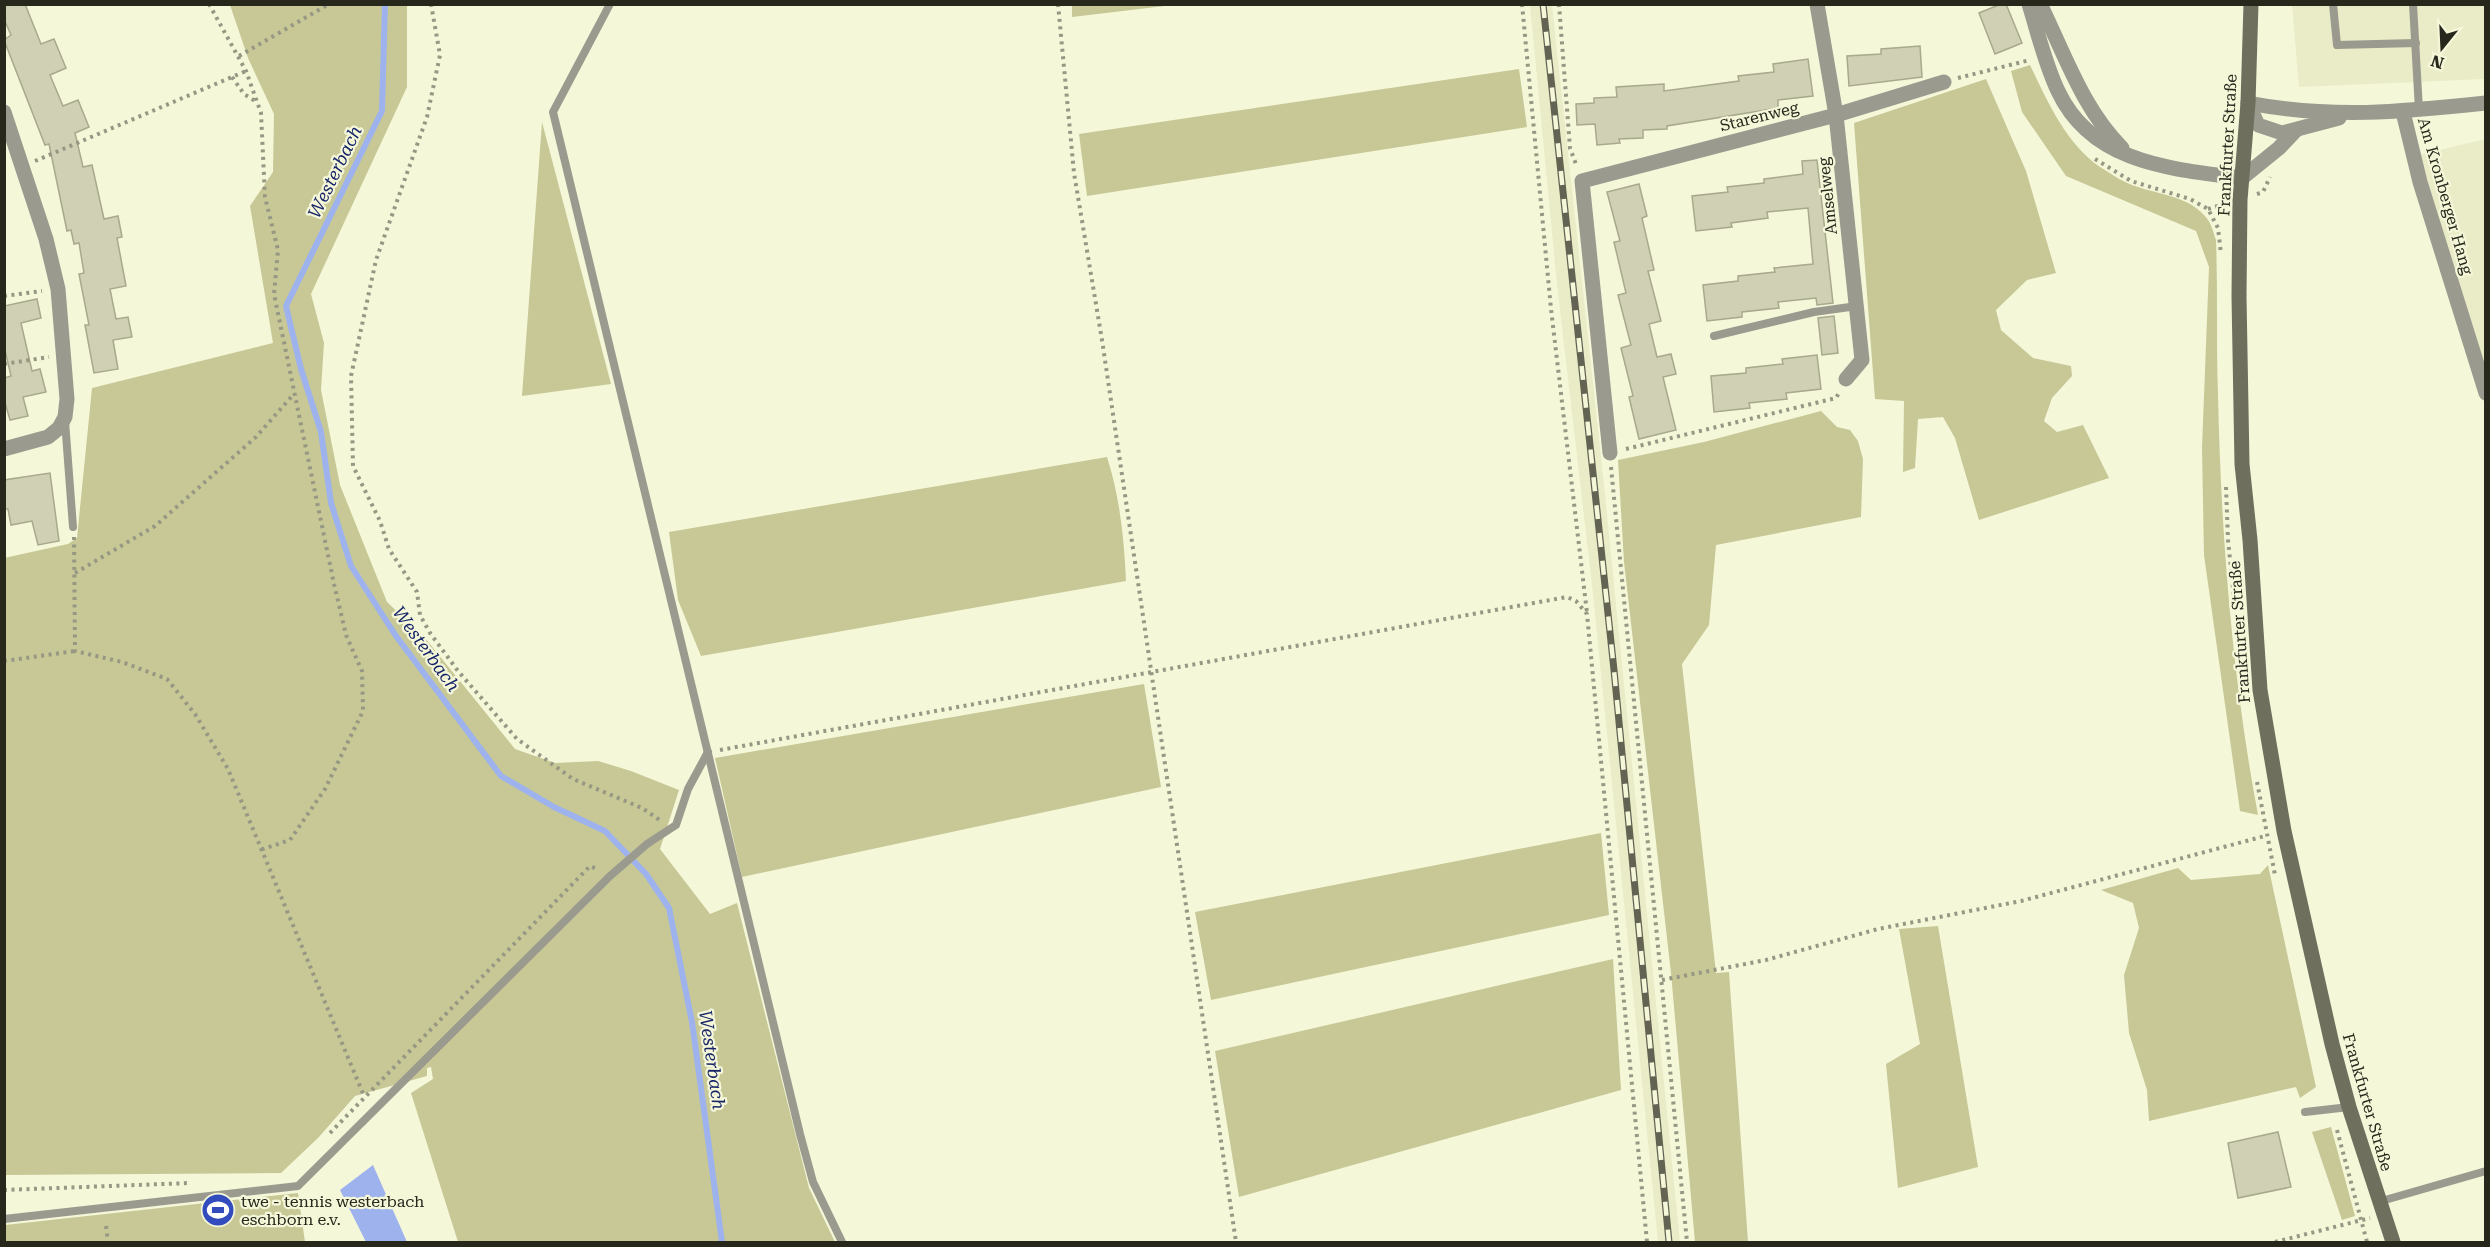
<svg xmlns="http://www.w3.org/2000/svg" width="2490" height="1247" font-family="'Roboto Serif',serif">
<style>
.built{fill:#eaebc7}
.green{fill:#c7c896}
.water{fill:#9eb3ed}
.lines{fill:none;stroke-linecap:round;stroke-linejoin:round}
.stream{stroke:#9eb3ed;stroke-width:6}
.building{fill:#d0d0b4;stroke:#a8a98d;stroke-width:1.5}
.path{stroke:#979883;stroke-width:4;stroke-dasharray:3 4.5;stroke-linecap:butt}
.service{stroke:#9a9a8e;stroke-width:8}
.minor{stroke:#9a9a8e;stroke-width:15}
.tertiary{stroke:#9a9a8e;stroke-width:15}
.secondary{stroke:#6f6f5e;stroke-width:15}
.rail-casing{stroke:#626352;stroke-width:7}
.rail{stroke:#f5f7d9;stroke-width:4.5;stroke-dasharray:14;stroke-linecap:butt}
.labels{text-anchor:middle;stroke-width:4.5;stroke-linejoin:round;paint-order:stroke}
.street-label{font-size:16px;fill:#27271c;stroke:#f5f7d9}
.poi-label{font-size:16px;fill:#27271c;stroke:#f5f7d9;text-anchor:start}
.water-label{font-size:18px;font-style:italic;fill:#182668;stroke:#f5f7d9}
</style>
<rect width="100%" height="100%" fill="#f5f7d9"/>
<g class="built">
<path d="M1530,5H1552L1605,494L1680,1242H1658L1593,594L1557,284Z"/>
<path d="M2292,5H2485V79L2299,87Z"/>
<path d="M2485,139V367L2419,155Z"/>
</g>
<g class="green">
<path d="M1072,4H1173V5L1072,17Z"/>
<path d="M230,5H407V87L311,294L324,343L321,390L340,485L387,602L425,638L515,749L555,763L598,761L631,771L679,790L660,849L710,914L737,903L809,1188L835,1242H458L411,1093L433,1079L431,1067L427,1068V1076L355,1096L318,1138L281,1173L5,1175L4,558L68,544L77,538L92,388L273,343L250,206L273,172L274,114L248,58Z"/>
<path d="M2030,65C2048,102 2065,142 2100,167C2110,173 2121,181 2132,185C2155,194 2188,196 2204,215C2211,222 2213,231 2216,240C2218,291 2216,343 2218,394C2221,535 2232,677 2258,815L2240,811L2204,555L2202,448L2209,267L2196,231L2066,176L2022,112L2011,71Z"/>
<path d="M1519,69L1527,127L1087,196L1079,134Z"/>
<path d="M1986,79L2026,171L2056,273L2027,280L1996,310L2001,330L2033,358L2071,366L2072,376L2052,398L2044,421L2057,432L2083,425L2109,478L1979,520L1955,438L1943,417L1918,419L1915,468L1903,472L1904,401L1875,399L1854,123Z"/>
<path d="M542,122L611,384L522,396Z"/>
<path d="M1821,411L1837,427L1850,430L1858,441L1863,459L1861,517L1716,545L1709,625L1682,664L1716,973L1729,972L1748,1242H1695L1671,973L1624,562L1618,460L1704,442Z"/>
<path d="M1107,457C1120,498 1124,538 1126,581L701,656L678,600L669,532Z"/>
<path d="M1144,684L1161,787L742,877L715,758Z"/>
<path d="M1601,833L1609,915L1211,1000L1195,912Z"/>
<path d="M2268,865L2316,1087L2300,1098L2296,1087L2149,1121L2147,1090L2129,1033L2124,975L2139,928L2133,903L2101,890L2178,868L2191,880L2260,874Z"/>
<path d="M1938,926L1978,1167L1898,1188L1886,1064L1920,1044L1899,929Z"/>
<path d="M1613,959L1621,1090L1239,1197L1215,1051Z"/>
<path d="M2331,1127L2355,1216L2342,1220L2312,1132Z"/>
<path d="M298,1193L305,1242H5V1225Z"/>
</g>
<path class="water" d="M373,1165L407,1242H366L340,1190Z"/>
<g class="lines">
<path class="stream" d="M385,4L382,111L286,306L301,369L321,432L331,503L351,566L396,636L501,776L554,807L605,831L646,874L669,908L692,1022L722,1242"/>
</g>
<g class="building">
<path d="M4,4H25L41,44L54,39L66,68L50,75L63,106L78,100L89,127L75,133L83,167L92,165L104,219L118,216L122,237L117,238L126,286L110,289L116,319L128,317L132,337L113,340L118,369L94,373L85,325H89L79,274L84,273L79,243L74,244L71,230L67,231L49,144L45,145L4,40L11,35L4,19Z"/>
<path d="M2001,4H2006L2022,43L1995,54L1979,13Z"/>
<path d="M1920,46L1922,77L1849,86L1847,56L1881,54V49Z"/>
<path d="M1808,59L1813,96L1778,100V108L1667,126V129L1643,130V138L1619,139L1620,143L1597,145L1595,124L1577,125L1576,104L1594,103V98L1617,97L1616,87L1664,84V91L1739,81L1738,76L1774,72L1773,64Z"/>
<path d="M1817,160L1833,303L1817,305L1816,298L1778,302L1779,308L1742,312V317L1707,321L1703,285L1738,281V276L1775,272L1774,268L1813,264L1808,208L1767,212L1768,218L1731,223L1732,227L1696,231L1692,196L1728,192L1727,187L1764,183V179L1803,174L1802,161Z"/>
<path d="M1639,184L1647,216L1642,218L1654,270L1648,271L1661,321L1649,324L1657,357L1671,354L1676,374L1663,377L1676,430L1639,439L1629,397L1633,396L1621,348L1631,345L1618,295L1626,293L1614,242L1620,241L1607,192Z"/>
<path d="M37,299L41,318L21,323L32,371L40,369L46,392L23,397L28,416L10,420L4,399V378L11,376L4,346V306Z"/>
<path d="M1834,316L1838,353L1822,355L1818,318Z"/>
<path d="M1817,355L1821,389L1786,393L1787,399L1749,403L1750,408L1714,412L1711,376L1746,373V368L1783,364L1782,359Z"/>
<path d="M50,473L59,541L38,545L32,521L11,525L8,509H4V480Z"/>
<path d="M2278,1132L2291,1187L2238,1198L2228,1143Z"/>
</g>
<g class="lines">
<g class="path">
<path d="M209,4L246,71L261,113L265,197L278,250L274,294L334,584L346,635L362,671L363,711L325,789L290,840L260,850"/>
<path d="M431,4L440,55L427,117L376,260L351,376L353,466L380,521L389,549L417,592L420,615L430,633L458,671L517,739L573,779L642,808L661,821"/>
<path d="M1058,4L1074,173L1102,340L1236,1242"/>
<path d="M1522,4L1551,309L1587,613"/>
<path d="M1559,4L1570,148L1577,167"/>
<path d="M239,56L329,4"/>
<path d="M232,77L244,94L255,101"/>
<path d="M1958,78L2030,60"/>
<path d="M2095,159L2131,181L2190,199L2208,209L2218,228L2221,254"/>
<path d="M35,161L246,71"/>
<path d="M2257,194L2263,192L2270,177"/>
<path d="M2208,209L2224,204"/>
<path d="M4,296L42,291"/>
<path d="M4,364L49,357"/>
<path d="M1626,449L1836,398L1840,391"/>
<path d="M1611,467L1687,1242"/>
<path d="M2226,487L2228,540L2237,626"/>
<path d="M74,537L75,651L122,662L167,679L195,714L228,769L364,1096"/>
<path d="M75,573L155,526L256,437L292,396"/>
<path d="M4,661L75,651"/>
<path d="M720,750L1567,597L1576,601L1587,614L1647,1242"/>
<path d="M2257,782L2275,875"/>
<path d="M1662,980L1766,960L1878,929L2021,901L2265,836"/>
<path d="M2337,1130L2367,1242"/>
<path d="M330,1133L590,866L599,870"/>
<path d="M4,1190L190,1183"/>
<path d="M106,1226L108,1242"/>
<path d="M2275,1242L2370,1218"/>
</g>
<g class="service">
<path d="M610,4L553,112L800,1134L813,1182L842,1242"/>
<path d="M2333,4L2337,45L2416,43"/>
<path d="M2413,4L2419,110"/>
<path d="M1714,336L1814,312L1857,306"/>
<path d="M65,421L73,527"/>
<path d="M2305,1112L2349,1107"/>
<path d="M2378,1202L2486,1171"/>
<path d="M4,1219L298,1186L610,876L647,844L676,825L688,789L708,752"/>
</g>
<g class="minor">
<path d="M1817,4L1836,115L1862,360L1846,379"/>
<path d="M2248,103C2333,119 2401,112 2486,103"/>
<path d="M2248,103L2258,125L2282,133L2339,118"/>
<path d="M4,112L46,239L58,289L67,399L65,417L59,428L48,437L4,449"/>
<path d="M2403,112L2420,182L2486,393"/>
<path d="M2242,178L2279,148L2296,130"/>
<path d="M1610,453L1582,181L1836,115L1944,82"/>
</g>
<g class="tertiary">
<path d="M2029,4C2038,33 2045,64 2058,91C2092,164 2172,169 2242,178"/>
<path d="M2038,4L2043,10C2066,58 2084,110 2122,148"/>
</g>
<path class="secondary" d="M2251,4L2248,103L2240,200L2239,296L2242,464L2250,540L2260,690L2284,831L2332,1044L2349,1107L2393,1242"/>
<g class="rail-casing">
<path id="rail" d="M1543,4L1614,670L1669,1242"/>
</g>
<use href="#rail" class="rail"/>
</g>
<defs>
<g id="stadium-disc" transform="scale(1.725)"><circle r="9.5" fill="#334cbd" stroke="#f5f7d9"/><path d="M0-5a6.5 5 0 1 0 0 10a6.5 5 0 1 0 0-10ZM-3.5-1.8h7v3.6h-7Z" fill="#fff"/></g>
</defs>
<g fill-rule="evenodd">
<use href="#stadium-disc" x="218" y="1210"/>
</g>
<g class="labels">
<g class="street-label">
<text transform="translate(1759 116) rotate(-14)" y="6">Starenweg</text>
<text transform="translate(2227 145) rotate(-87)" y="6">Frankfurter Straße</text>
<text transform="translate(1827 196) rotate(-96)" y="6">Amselweg</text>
<text transform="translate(2446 196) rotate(74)" y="6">Am Kronberger Hang</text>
<text transform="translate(2239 632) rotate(-94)" y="6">Frankfurter Straße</text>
<text transform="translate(2368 1102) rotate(74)" y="6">Frankfurter Straße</text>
</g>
<g class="poi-label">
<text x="241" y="1207">twe - tennis westerbach<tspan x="241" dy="18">eschborn e.v.</tspan></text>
</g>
<g class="water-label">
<text transform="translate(335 172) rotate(-64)" y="6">Westerbach</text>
<text transform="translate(426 649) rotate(54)" y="6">Westerbach</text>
<text transform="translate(712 1060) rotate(82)" y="6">Westerbach</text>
</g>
</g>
<rect width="2490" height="1247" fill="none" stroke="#27271c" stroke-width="12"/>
<g transform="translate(2442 48) rotate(198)" stroke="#f5f7d9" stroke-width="4.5" paint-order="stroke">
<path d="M0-4.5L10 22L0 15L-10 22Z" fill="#27271c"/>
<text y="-9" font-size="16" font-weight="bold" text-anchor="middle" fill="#27271c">N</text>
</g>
</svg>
